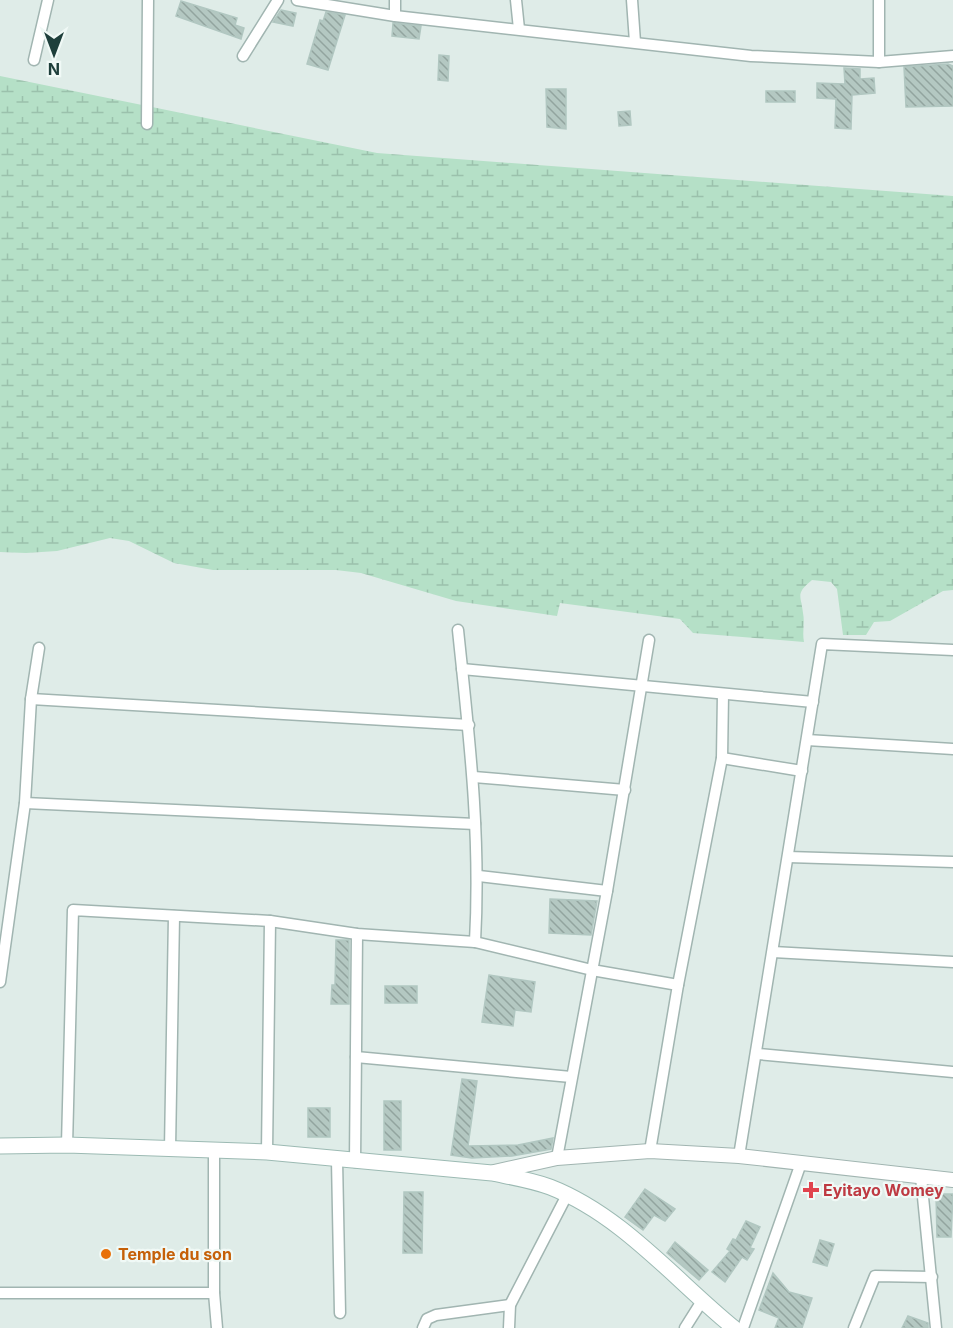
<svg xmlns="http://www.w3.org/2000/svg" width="953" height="1328" font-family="Inter,sans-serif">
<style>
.wetland{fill:url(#wetland-marsh)}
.building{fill:url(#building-back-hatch);stroke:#b1c7c1;stroke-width:1.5}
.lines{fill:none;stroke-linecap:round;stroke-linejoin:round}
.minor-casing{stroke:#a1b5b1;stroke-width:13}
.tertiary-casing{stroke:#a1b5b1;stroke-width:16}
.secondary-casing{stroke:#9cbab3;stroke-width:17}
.minor{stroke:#fff;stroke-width:10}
.tertiary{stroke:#fff;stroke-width:14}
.secondary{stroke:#fff;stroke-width:15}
.health-dot{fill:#e0444e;stroke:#f0f9f6;stroke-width:2}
.food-dot{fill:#e8710a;stroke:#f0f9f6;stroke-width:2}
.labels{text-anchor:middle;stroke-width:4.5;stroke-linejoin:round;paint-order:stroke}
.health-label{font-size:16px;font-weight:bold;fill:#be3a42;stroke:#f0f9f6;text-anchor:start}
.food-label{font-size:16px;font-weight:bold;fill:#c56008;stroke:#f0f9f6;text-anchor:start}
</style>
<defs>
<pattern id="wetland-marsh" width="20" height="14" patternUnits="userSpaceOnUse" patternTransform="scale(1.5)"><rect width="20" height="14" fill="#b5e0c7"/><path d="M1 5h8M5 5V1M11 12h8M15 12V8" fill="none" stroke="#9bc1ac"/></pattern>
<pattern id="building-back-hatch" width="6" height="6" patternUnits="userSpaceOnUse" patternTransform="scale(1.5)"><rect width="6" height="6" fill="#b4c8c2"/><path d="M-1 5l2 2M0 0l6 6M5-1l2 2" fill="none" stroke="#92a49f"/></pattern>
</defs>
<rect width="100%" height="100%" fill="#dfece8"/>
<path class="wetland" d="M0,76L377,153L953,196V590L943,591L890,621L874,622L866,635H843L837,589L831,582L812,580C795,594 801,595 803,613C805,623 802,632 804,642L693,633L680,619L560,603L557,616L456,601L361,573L336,570H213L174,563L129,541L110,538L57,551L26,553L0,552Z"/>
<g class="building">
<path d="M181,1L237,18L235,25L244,28L241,39L176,16Z"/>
<path d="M281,10L296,13L293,26L273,22Z"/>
<path d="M326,12L345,15L328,70L307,64L320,20L323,21Z"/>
<path d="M393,23L421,26L419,39L392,36Z"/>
<path d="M439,55L449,56L448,81L438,80Z"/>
<path d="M948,64L953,66V106L906,107L904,67Z"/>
<path d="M844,68L860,69V79L874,78L875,93L852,95L851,129L835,128L836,99L817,98V83L845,84Z"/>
<path d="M546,89H566V129L547,127Z"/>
<rect x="766" y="91" width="29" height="11"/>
<path d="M630,111L631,125L619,126L618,112Z"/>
<path d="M550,899L597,901L591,935L549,933Z"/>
<path d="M336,940H349V1004H331L332,985H335Z"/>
<path d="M489,975L535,982L531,1012L515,1010L513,1026L482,1022Z"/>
<rect x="385" y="986" width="32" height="17"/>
<path d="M462,1079L477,1081L468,1146L518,1145L553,1138L551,1149L512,1156L472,1158L451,1155Z"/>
<rect x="384" y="1101" width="17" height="49"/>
<rect x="308" y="1108" width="22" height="29"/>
<path d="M645,1189L675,1209L665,1221L654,1215L643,1230L625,1217Z"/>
<path d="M404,1192H423L422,1253H403Z"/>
<path d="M936,1194H953L951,1237H937Z"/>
<path d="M746,1221L760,1227L750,1248L754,1249L747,1260L742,1257L725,1282L712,1272L730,1251L727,1249L733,1239L736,1240Z"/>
<path d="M820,1240L834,1244L827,1266L813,1262Z"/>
<path d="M675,1242L708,1270L699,1280L667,1253Z"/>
<path d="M773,1273L789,1292L812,1298L802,1328H775L779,1318L759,1310Z"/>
<path d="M908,1316L928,1323V1328H902Z"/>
</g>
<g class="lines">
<g class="minor-casing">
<g id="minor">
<path d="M297,0L395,16L751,56L879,62L953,56"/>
<path d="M395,0V16"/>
<path d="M516,0L519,29"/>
<path d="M632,0L635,42"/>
<path d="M879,0V62"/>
<path d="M243,56L278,0"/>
<path d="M34,60L48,0"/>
<path d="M147,124L148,0"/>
<path d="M458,630C469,736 481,834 475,942"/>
<path d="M462,669L813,702"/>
<path d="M31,699L469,725"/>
<path d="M807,740L953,749"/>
<path d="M722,758L802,771"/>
<path d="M474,777L625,790"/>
<path d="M25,803L475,824"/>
<path d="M788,857L953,862"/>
<path d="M479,876L607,891"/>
<path d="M773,952L953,962"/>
<path d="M0,982L25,803L31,699L39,648"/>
<path d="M758,1054L953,1072"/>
<path d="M356,1057L571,1077"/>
<path d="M67,1145L73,910L270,921L357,934L475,942L592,970L678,985"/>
<path d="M170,1149L174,916"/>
<path d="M214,1151V1293L217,1328"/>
<path d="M650,1151L678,985L722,758L723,694"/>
<path d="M267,1152L270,921"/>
<path d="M739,1156L822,644L953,650"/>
<path d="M557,1158L607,891L649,640"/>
<path d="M337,1160L340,1313"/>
<path d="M355,1162L357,934"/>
<path d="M921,1177L936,1328"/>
<path d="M0,1293H214"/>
<path d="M423,1328L427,1319L436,1315L510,1305"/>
<path d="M509,1328L510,1305L567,1195"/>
<path d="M685,1328L702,1301"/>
<path d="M743,1328L801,1163"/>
<path d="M854,1328L875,1276L932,1277"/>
</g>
</g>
<g class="tertiary-casing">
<path id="tertiary" d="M494,1172L557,1158L650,1151L739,1156L953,1180"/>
</g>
<g class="secondary-casing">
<path id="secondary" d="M0,1146L67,1145L267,1152L492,1173C511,1177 531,1180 550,1187C622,1215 675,1280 734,1328"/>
</g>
<use href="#minor" class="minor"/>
<use href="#tertiary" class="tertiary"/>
<use href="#secondary" class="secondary"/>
</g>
<path class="health-dot" d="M808 1181h6v6h6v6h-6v6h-6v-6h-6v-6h6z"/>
<circle class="food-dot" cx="106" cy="1254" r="6"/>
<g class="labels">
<g class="health-label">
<text x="823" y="1196">Eyitayo Womey</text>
</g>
<g class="food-label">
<text x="118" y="1260">Temple du son</text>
</g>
</g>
<g transform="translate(54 54) rotate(180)" stroke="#f0f9f6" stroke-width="4.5" paint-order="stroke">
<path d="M0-4.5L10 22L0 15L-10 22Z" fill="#1e3f3b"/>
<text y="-9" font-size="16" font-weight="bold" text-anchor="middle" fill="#1e3f3b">N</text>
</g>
</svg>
